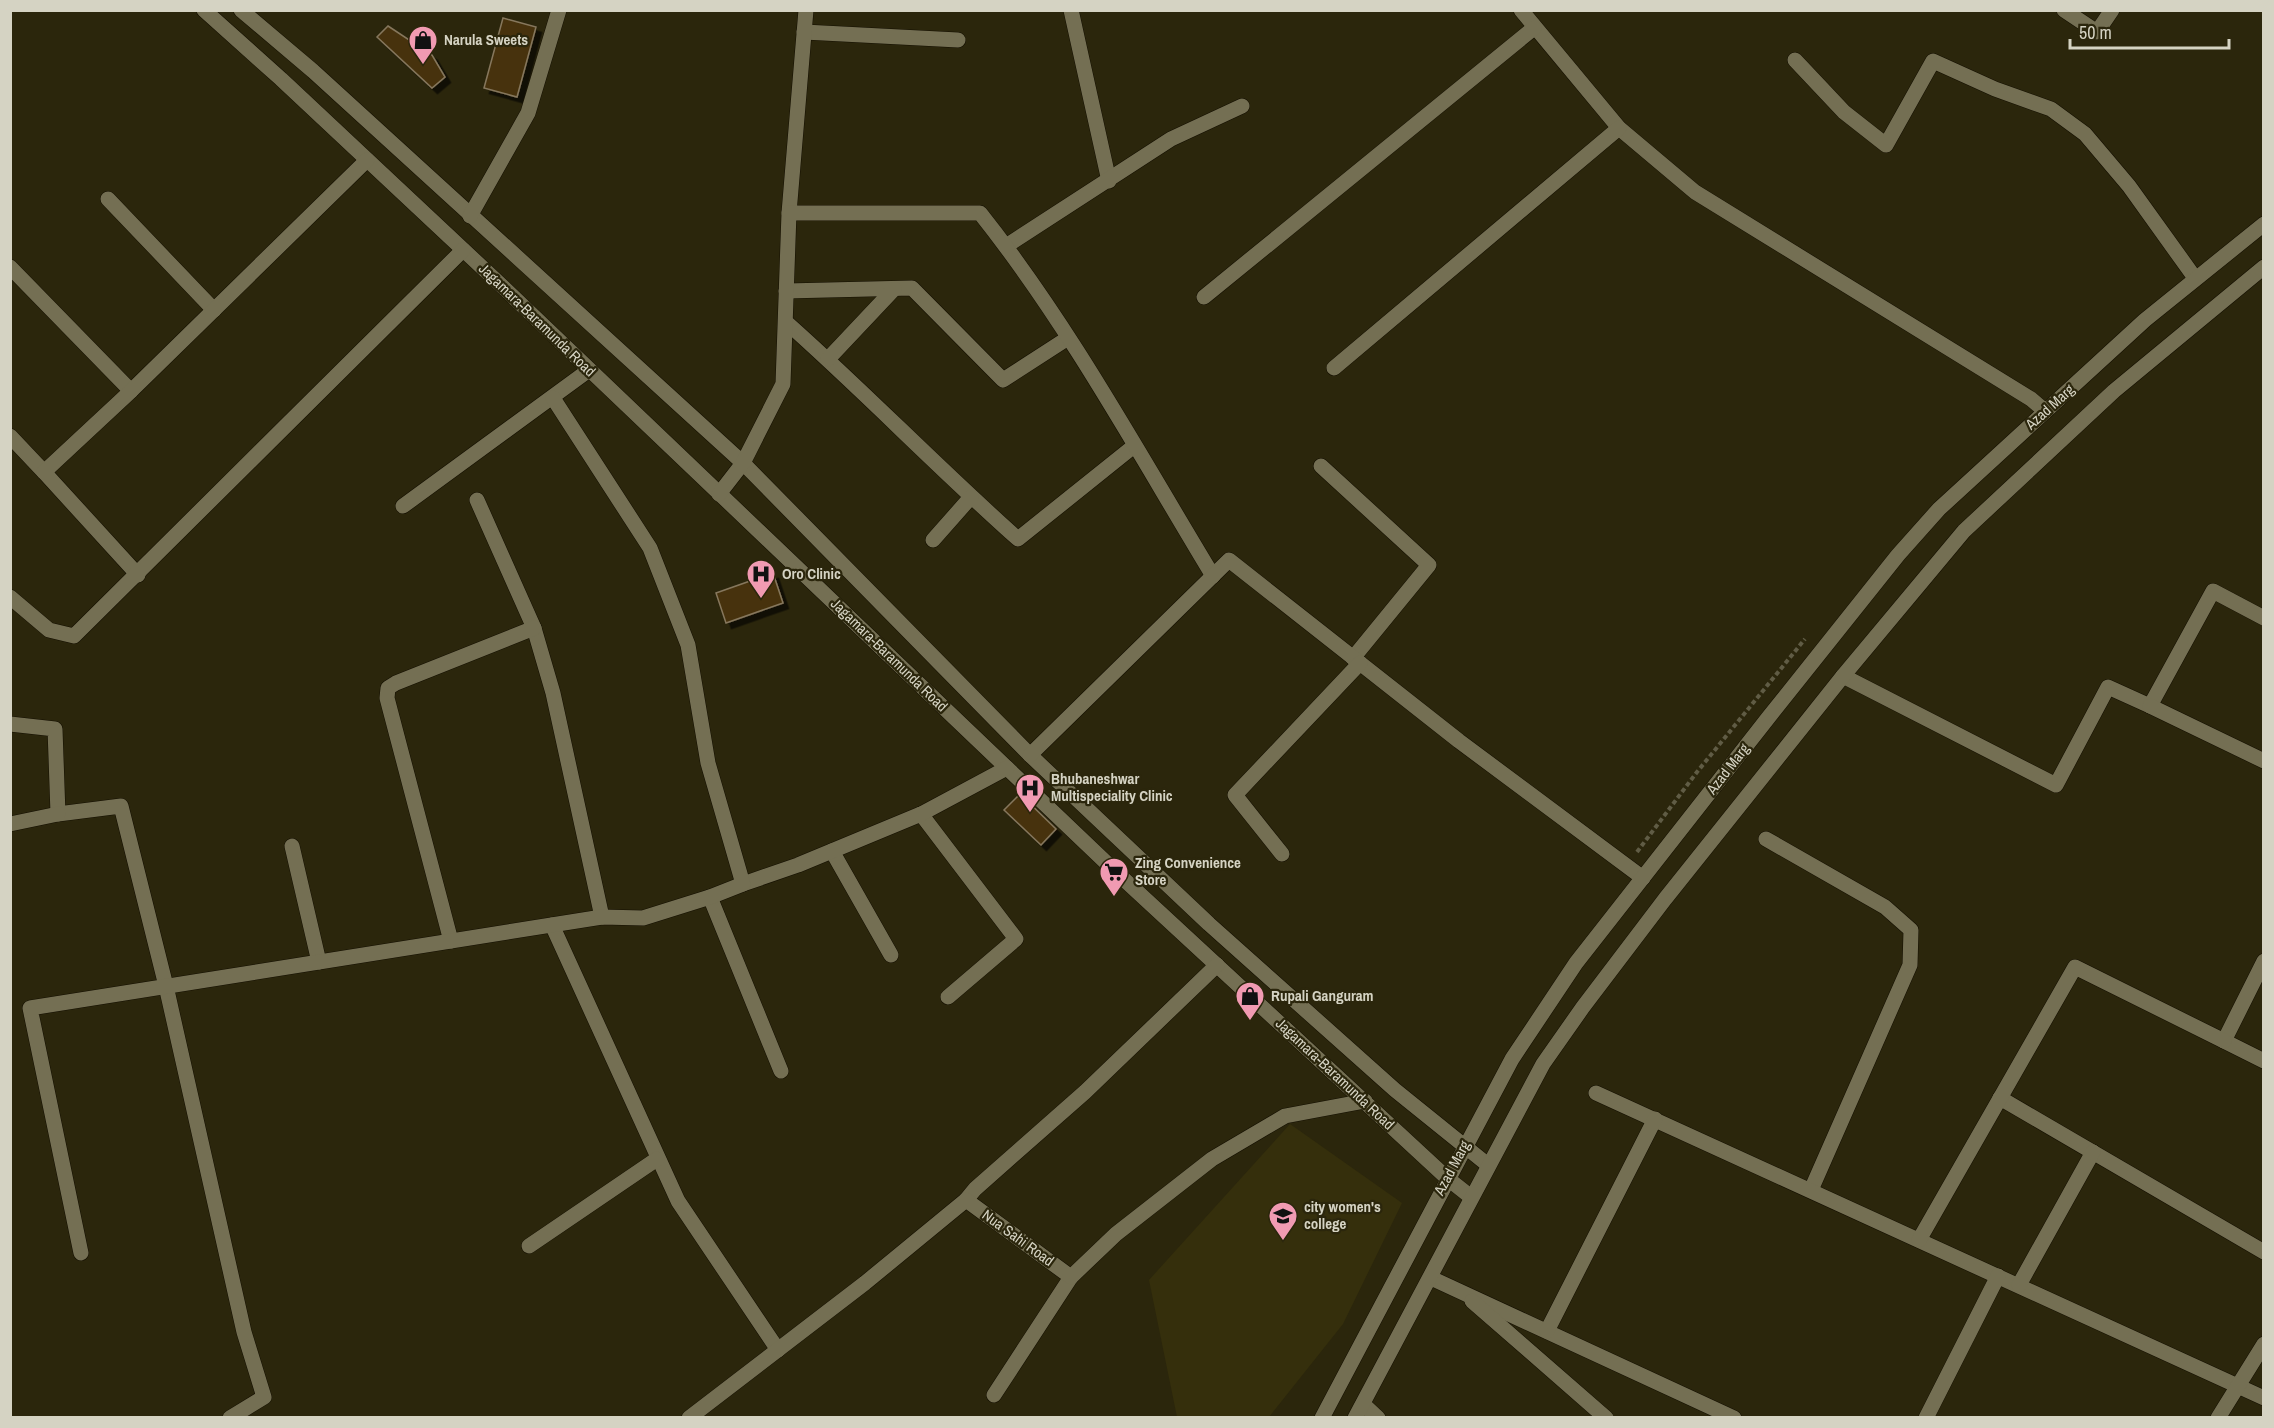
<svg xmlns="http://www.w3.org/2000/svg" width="2274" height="1428" font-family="'Archivo Narrow',sans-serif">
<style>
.built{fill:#352f0c}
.building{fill:#47330d;stroke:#86775d;stroke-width:1.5;filter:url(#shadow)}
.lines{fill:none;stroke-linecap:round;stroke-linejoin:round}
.minor-casing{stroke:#140f00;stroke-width:16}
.path{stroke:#605c45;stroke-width:4;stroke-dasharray:4.5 3;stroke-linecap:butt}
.minor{stroke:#746f53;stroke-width:15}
.labels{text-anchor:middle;stroke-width:4.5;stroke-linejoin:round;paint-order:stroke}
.poi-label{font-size:15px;font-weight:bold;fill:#d5d3c3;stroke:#2b260c;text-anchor:start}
.street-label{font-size:15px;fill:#d5d3c3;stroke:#2b260c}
</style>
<defs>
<filter id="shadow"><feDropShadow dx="5.5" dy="5.5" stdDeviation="0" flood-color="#0009"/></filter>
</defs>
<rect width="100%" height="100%" fill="#2b260c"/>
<path class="built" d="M1290,1124L1402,1203L1343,1324L1269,1417H1177L1149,1280Z"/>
<g class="building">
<path d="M503,18L536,27L517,97L484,88Z"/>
<path d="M388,26L432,55L445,77L432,88L377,37Z"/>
<path d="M773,573L783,603L726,623L716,593Z"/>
<path d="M1020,794L1056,829L1041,845L1004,810Z"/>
</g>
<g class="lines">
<g class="minor-casing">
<g id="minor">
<path d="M204,10L281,79L503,287L1116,872L1447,1178L1471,1197"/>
<path d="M241,10L313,71L743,463L1030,755L1209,924L1395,1090L1488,1165"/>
<path d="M1071,10L1109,181"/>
<path d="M1521,10L1619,128L1695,192L2031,399L2045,411"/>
<path d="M2064,10L2097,32L2112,10"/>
<path d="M804,32L958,40"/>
<path d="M1795,60L1844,112L1886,145L1933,61L1995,89L2051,109L2085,134L2129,186L2195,278"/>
<path d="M108,199L214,310"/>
<path d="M789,213L806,10"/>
<path d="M470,216L528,113L559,10"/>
<path d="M1006,246L1171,139L1242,106"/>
<path d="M10,267L131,391"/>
<path d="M786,291L912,288L1003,380L1068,338"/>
<path d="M1204,297L1534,28"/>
<path d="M786,322C865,392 939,469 1018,539L1134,446"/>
<path d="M828,359L894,289"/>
<path d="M1334,368L1619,128"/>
<path d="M10,436L44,472"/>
<path d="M1321,466L1429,565L1353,658"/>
<path d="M719,494L743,463L783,384L789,213H980C1069,325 1139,454 1213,576"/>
<path d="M477,500L534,628L553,693L602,917"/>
<path d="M403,506L589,370"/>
<path d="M933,540L971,497"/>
<path d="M138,575L44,472L131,391L367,160"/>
<path d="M10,597L49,630L74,636L463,250"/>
<path d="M1843,676L2056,785L2108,687L2150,706L2213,591L2264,618"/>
<path d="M2150,706L2264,761"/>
<path d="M10,724L55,729L58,814L121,806L166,986L244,1332L264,1397L230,1418"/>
<path d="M1030,755L1229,560L1459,741L1643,878"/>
<path d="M921,814L1016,939L948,997"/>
<path d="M10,824L58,814"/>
<path d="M1766,839L1885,907L1911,930L1910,965L1811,1190"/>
<path d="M292,846L319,962"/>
<path d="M832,851L891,955"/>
<path d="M1282,854L1235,795L1360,663"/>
<path d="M743,884L798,865L921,814L1007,768"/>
<path d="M710,897L781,1071"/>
<path d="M552,925L678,1201L778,1350"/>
<path d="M451,941L387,698L388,688L396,683L534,628"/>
<path d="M2264,961L2224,1041L2264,1061"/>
<path d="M1596,1093L2264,1398"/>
<path d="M2000,1098L2264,1252"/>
<path d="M966,1200L975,1189L1085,1092L1217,965"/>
<path d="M1919,1240L2075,967L2224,1041"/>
<path d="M529,1246L657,1159"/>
<path d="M81,1253L30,1008L602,917L643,918L710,897L743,884L708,763L688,645L650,548L553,398"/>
<path d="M1431,1278L1734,1418"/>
<path d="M2019,1285L2093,1152"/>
<path d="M1472,1301L1606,1418"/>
<path d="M1547,1331L1655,1119"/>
<path d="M994,1395L1071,1277"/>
<path d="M1363,1404L1378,1418"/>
<path d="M689,1418L865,1283L966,1200L1071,1277L1116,1234L1212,1159L1285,1116L1365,1101"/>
<path d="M1322,1418L1512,1059L1576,963L1768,718L1898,555L1939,509L2145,320L2264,224"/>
<path d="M1355,1418L1543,1064L1583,1007L1665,899L1843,676L1964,531L2114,391L2264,267"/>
<path d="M1926,1418L1998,1276"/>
<path d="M2218,1418L2264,1344"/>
</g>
</g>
<path class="path" d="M1637,852L1697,772L1805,639"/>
<use href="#minor" class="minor"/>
</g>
<defs>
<g id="shop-pin" transform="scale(1.5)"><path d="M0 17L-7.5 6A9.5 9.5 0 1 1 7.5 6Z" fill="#f19ab2" stroke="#2b260c"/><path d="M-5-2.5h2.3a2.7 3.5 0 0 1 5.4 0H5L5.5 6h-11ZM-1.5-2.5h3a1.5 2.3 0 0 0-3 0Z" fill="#111"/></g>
<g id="hospital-pin" transform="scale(1.5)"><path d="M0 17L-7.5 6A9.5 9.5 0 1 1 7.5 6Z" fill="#f19ab2" stroke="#2b260c"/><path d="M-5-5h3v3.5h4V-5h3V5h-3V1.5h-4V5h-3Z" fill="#111"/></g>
<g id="supermarket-pin" transform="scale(1.5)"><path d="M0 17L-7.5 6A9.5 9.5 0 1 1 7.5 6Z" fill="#f19ab2" stroke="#2b260c"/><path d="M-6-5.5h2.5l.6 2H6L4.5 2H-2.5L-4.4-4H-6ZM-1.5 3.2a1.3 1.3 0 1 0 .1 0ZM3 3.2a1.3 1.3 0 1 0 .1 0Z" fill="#111"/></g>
<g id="university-pin" transform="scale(1.5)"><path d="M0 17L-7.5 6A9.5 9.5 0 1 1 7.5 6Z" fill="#f19ab2" stroke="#2b260c"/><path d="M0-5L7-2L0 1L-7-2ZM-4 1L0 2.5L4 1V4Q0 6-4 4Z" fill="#111"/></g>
</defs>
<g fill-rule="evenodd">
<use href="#shop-pin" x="423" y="40"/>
<use href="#hospital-pin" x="761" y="574"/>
<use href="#hospital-pin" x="1030" y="788"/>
<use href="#supermarket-pin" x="1114" y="872"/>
<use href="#shop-pin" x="1250" y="996"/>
<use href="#university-pin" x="1283" y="1216"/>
</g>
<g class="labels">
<g class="poi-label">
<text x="444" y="45">Narula Sweets</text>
<text x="782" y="579">Oro Clinic</text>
<text x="1051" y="784">Bhubaneshwar<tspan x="1051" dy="17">Multispeciality Clinic</tspan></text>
<text x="1135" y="868">Zing Convenience<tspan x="1135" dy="17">Store</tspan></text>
<text x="1271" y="1001">Rupali Ganguram</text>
<text x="1304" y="1212">city women's<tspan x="1304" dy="17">college</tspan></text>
</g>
<g class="street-label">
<text transform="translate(537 320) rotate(44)" y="5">Jagamara-Baramunda Road</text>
<text transform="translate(2050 407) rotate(-42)" y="5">Azad Marg</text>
<text transform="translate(889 655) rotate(44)" y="5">Jagamara-Baramunda Road</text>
<text transform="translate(1728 769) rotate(-52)" y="5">Azad Marg</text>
<text transform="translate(1335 1074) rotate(43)" y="5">Jagamara-Baramunda Road</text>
<text transform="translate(1452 1168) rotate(-62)" y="5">Azad Marg</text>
<text transform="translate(1018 1238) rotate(36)" y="5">Nua Sahi Road</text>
</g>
</g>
<rect width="2274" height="1428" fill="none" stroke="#d5d3c3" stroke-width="24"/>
<path d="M2070 39v9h159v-9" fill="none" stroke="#d5d3c3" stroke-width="3"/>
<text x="2079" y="39" font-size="18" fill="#d5d3c3" stroke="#2b260c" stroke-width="4.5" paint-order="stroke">50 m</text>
</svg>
